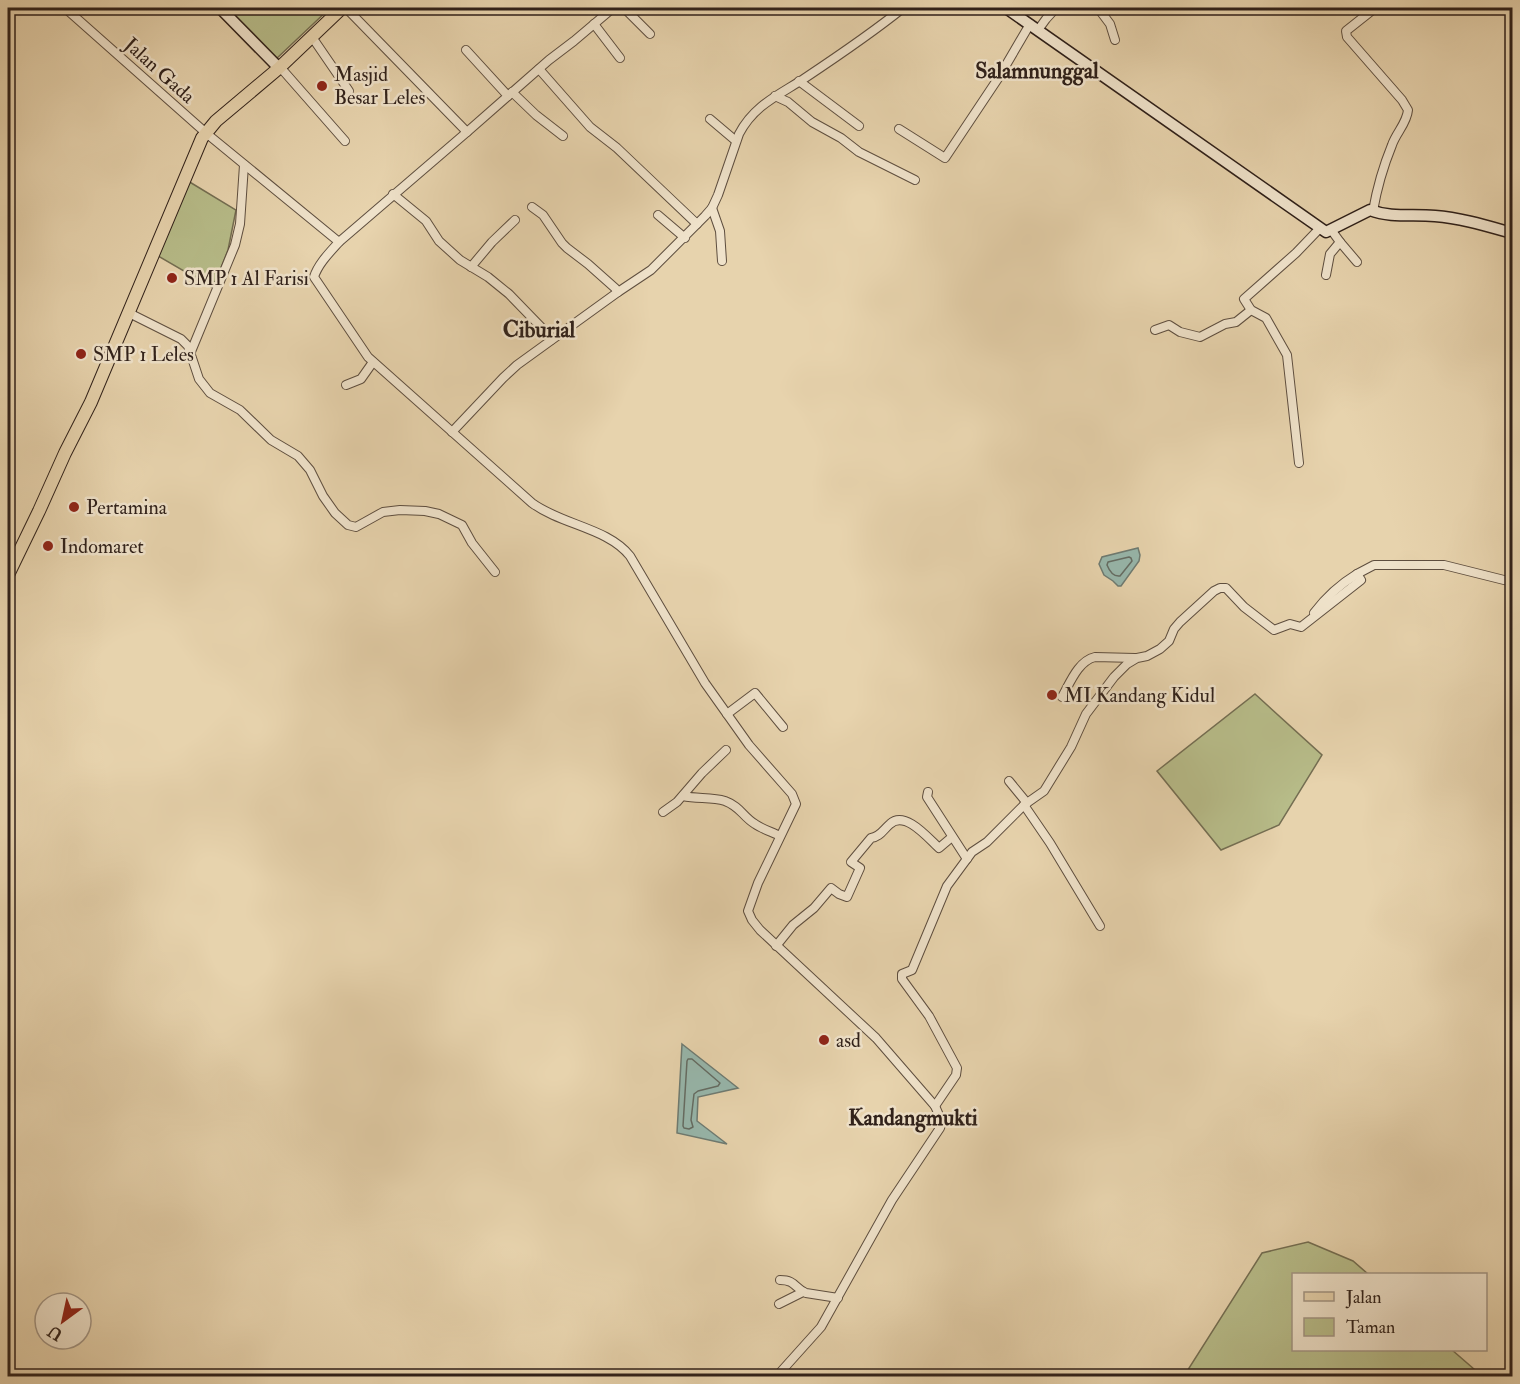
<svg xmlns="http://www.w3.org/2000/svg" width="1520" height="1384" font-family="'IM FELL Double Pica',serif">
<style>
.green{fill:#b7bc89;stroke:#746e52;stroke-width:1.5}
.water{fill:#97b7ac;stroke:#6e7b72;stroke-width:1.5}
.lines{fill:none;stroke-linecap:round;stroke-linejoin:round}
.shore{stroke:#646c63;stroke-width:1.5}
.street-casing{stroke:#5e4e3f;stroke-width:10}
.secondary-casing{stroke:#30211a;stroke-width:13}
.primary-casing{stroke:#30211a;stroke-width:14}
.street{stroke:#efe2ca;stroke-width:8}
.secondary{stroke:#efe2ca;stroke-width:10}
.primary{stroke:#e7d3ad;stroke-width:12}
.poi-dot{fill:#8f2418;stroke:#efe2ca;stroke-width:2}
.labels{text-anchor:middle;stroke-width:5;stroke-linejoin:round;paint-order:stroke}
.street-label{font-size:20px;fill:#30211a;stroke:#efe2ca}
.poi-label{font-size:20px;fill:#30211a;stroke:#efe2ca;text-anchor:start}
.quarter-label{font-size:22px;font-weight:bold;fill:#30211a;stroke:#efe2ca}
</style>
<rect width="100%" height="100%" fill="#e7d3ad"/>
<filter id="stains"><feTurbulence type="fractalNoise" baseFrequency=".00333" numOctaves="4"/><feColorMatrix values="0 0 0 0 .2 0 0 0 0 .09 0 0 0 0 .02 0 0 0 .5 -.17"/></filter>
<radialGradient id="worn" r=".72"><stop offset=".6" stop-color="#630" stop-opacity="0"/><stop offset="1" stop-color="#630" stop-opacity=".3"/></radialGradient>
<g class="green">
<path d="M225,8H330L275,60Z"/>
<path d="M188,181L236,210L228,250L213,288L158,256Z"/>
<path d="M1255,694L1322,755L1279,825L1221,850L1157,771Z"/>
<path d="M1308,1242L1353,1261L1368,1274H1294V1350H1452L1482,1376H1184L1262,1253Z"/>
</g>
<g class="water">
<path d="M1138,548L1140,555L1139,561L1121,586H1118L1113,581L1104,575L1099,564L1102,557Z"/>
<path d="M682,1044L738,1088L698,1097L697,1121L727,1144L677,1133Z"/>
</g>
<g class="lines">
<g class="shore">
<path d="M1129,557L1131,558L1132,561L1120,576C1113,577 1109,570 1107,565L1108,562Z"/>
<path d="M688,1059H692L720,1083L718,1086L698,1091L694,1094L691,1120L693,1127L689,1129L684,1128L683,1126L687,1061Z"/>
</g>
<g class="street-casing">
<g id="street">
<path d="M65,8L206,133L339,242L467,132L346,8"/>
<path d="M624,8L650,34"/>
<path d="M1098,8L1110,24L1115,40"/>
<path d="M594,24L620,58"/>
<path d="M1038,30L1046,19L1056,8"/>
<path d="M312,37L349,91"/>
<path d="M466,50L508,96"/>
<path d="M280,67L345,141"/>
<path d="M539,69L590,127L617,148L697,224"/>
<path d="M799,81L859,126"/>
<path d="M512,92L536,115L563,136"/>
<path d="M775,96L788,102L812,122L841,138L859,152L915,180"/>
<path d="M710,119L736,141"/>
<path d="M899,129L945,158L999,77L1030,24"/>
<path d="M467,132L549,60L574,41L613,8"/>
<path d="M393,194L426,221L439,241L460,260L488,277L509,294L541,327L551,340"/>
<path d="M532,207L543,215L562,243L567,248L588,264L615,288L618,292"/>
<path d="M712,208L720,231L722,261"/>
<path d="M1373,211C1377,188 1383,167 1392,145C1396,133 1407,123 1408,110L1402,100L1347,37L1346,31L1375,8"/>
<path d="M658,215L685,238"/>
<path d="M339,242C330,252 318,264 314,277L368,357L532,503C562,525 608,528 630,556L705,683L749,745L792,794L796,804L758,883L748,911L752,920L760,930L876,1038L935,1106L942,1122L940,1128L892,1200L821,1327L777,1376"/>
<path d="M1340,242L1357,262"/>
<path d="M471,267L492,242L515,220"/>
<path d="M1326,275L1330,254L1340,242L1332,231"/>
<path d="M129,313L181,339L188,346L199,379L210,393L240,410L271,440L298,456L310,470L323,496L335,513L348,525L356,527L383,512L400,510L425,511L439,514L462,525L472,543L495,572"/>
<path d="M1155,330L1169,325L1180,332L1200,337L1225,324L1236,322L1251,310"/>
<path d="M190,354L235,245L240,224L244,165"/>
<path d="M346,385L361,379L373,362"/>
<path d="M452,432L503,378L517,365L618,292L651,270L705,216L712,208L718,195L739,134C754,105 779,95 805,78C838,56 872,33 903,8"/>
<path d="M1299,463L1287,355L1266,318L1251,310L1244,299L1296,253L1320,228"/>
<path d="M1314,613C1326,597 1339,585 1357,574"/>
<path d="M1062,697C1070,683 1078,661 1095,657L1135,658"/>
<path d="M727,714L755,693L783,727"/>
<path d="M1009,781L1027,803"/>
<path d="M928,792L927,797L967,859"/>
<path d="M683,796C697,799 712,797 725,801C741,807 742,816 755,824C762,829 772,832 780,836"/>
<path d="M1024,805L1050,843L1100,926"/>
<path d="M663,812L677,802L702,773L726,750"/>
<path d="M776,946L793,925L814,908L831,888L839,894L847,897L860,868L851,862L871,838C880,837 883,830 890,824C905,810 928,838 939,848L952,837"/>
<path d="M935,1106L956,1075L957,1068L929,1016L902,979V974L912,970L947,886L972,852L987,842L1024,805L1044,791L1071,747L1086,714L1114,677L1127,664L1137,658L1147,656L1160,649L1169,641L1174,629L1180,622L1214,591L1220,588H1226L1244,607L1274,630L1290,624L1301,627L1361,580L1357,574L1374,565H1444L1512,582"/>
<path d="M780,1280C796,1280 794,1288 806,1293L838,1298"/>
<path d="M779,1304L803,1292"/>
</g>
</g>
<g class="secondary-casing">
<g id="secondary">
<path d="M220,8L279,68"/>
<path d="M1006,8L1326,232L1370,210C1391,218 1413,214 1435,216C1461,218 1487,226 1512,233"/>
</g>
</g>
<g class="primary-casing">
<path id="primary" d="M8,575L39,511L65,453L91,402L202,138L216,121L279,68L342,8"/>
</g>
<use href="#street" class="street"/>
<use href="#secondary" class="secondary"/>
<use href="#primary" class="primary"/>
</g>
<g class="poi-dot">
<circle cx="322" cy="86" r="6"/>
<circle cx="172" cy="278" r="6"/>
<circle cx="81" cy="354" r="6"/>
<circle cx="74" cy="507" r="6"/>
<circle cx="48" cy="546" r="6"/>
<circle cx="1052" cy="695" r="6"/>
<circle cx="824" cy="1040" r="6"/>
</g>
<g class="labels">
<g class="street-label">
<text transform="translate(160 70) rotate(42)" y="7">Jalan Gada</text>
</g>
<g class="poi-label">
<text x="334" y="81">Masjid<tspan x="334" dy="23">Besar Leles</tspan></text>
<text x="184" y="285">SMP 1 Al Farisi</text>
<text x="93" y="361">SMP 1 Leles</text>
<text x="86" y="514">Pertamina</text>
<text x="60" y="553">Indomaret</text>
<text x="1064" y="702">MI Kandang Kidul</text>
<text x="836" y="1047">asd</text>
</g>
<g class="quarter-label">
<text x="1037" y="78">Salamnunggal</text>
<text x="539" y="337">Ciburial</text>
<text x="913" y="1125">Kandangmukti</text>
</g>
</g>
<rect width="1520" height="1384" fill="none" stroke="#e7d3ad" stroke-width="30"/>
<rect x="9" y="9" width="1502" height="1366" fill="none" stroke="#30211a" stroke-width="3"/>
<rect x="15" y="15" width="1490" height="1354" fill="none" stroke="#30211a" stroke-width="1.5"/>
<rect x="1292" y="1273" width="195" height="78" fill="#efe2ca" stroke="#a39584" stroke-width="1.5"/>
<rect x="1304" y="1292" width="30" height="9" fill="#e7d3ad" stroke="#a39584" stroke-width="1.5"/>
<text x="1346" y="1303" font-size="18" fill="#30211a">Jalan</text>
<rect x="1304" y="1318" width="30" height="18" fill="#b7bc89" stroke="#a39584" stroke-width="1.5"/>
<text x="1346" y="1333" font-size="18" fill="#30211a">Taman</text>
<g transform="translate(63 1321) rotate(213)"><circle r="28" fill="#efe2ca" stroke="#a39584" stroke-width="1.5"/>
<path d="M0-4.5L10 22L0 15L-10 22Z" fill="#8f2418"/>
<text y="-9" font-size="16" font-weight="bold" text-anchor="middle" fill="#30211a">U</text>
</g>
<rect width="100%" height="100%" filter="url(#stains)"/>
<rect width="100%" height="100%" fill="url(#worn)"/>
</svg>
